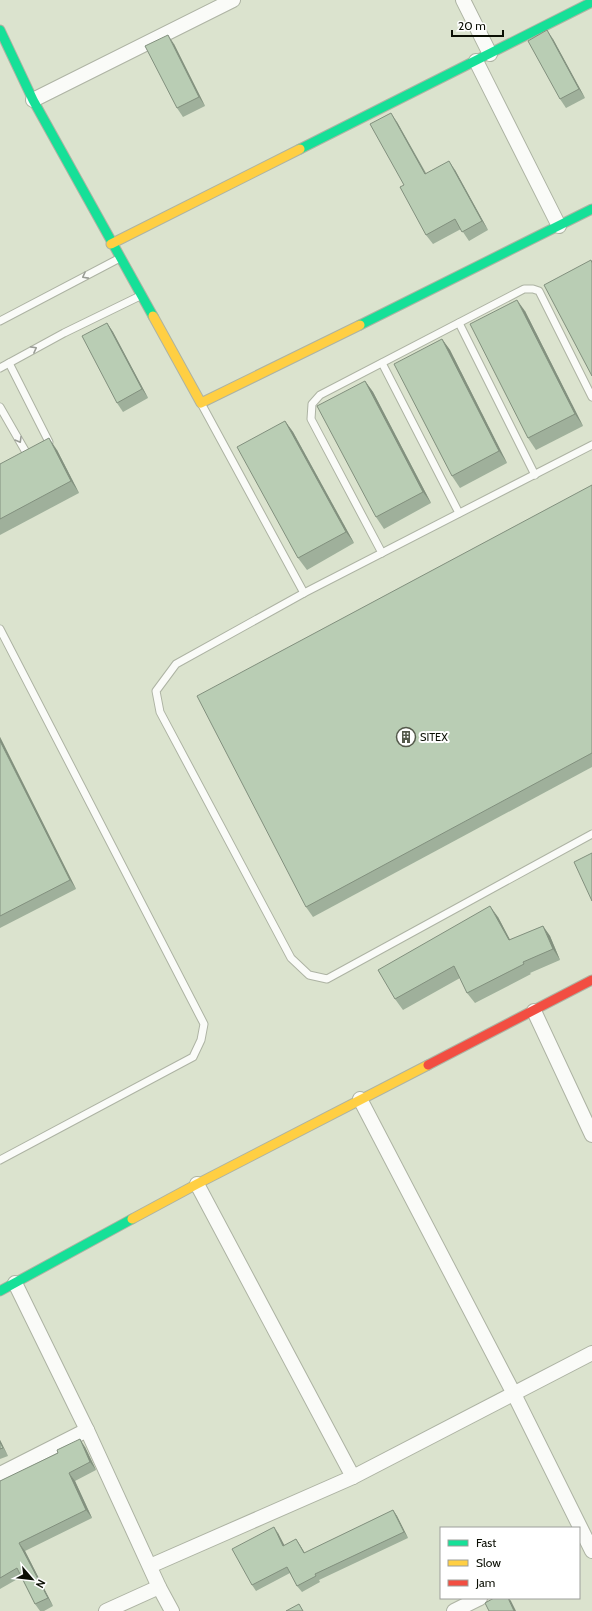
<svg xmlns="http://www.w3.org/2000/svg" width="592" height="1611" font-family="Cabin,sans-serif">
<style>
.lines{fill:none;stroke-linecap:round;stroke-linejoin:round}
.lane-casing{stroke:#adb3a3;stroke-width:9}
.street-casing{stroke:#adb3a3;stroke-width:16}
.fast-casing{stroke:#adb3a3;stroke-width:11}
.slow-casing{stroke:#adb3a3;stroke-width:11}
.jam-casing{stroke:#adb3a3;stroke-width:11}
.lane{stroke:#fafbf8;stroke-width:7}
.street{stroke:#fafbf8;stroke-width:14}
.fast{stroke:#16e098;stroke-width:9}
.slow{stroke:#ffcf43;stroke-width:9}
.jam{stroke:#f24e42;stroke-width:9}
.wall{fill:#9fb09b}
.shaded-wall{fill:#82907e}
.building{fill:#b9cdb4;stroke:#82907e}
.oneway{stroke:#9a9d96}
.labels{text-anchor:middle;stroke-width:4;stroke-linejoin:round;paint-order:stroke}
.poi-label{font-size:11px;fill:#0b0f04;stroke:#fff;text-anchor:start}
</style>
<rect width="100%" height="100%" fill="#dbe3ce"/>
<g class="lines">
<g class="lane-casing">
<g id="lane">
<path d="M0,321L120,258"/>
<path d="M459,323L535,475"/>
<path d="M9,363L49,442L48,446"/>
<path d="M382,363L459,513"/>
<path d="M0,368L64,333L140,296"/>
<path d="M202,405L304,593"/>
<path d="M0,407L27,454L32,456"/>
<path d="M592,445L304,593L176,664L156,691L160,712L291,958L309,975L327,979L592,834"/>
<path d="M382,553L311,419L312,404L320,395L524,289H533L539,291L592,397"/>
<path d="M0,629L204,1024L201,1040L193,1057L0,1160"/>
</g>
</g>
<g class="street-casing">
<g id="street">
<path d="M463,0L490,54"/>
<path d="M476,61L559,226"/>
<path d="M33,100L233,0"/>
<path d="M534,1011L592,1135"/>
<path d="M360,1099L514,1394L592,1551"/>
<path d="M197,1184L353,1477"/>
<path d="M15,1283L87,1430L159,1587L172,1611"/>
<path d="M0,1474L87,1430"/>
<path d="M150,1566L353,1477L592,1353"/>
<path d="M106,1611L159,1587"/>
<path d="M454,1611L480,1598"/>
</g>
</g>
<g class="fast-casing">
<g id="fast">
<path d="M0,30L33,100L153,316"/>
<path d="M300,149L592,2"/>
<path d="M360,325L592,209"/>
<path d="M0,1291L132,1219"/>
</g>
</g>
<g class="slow-casing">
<g id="slow">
<path d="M111,244L300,149"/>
<path d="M153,316L201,403L360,325"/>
<path d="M132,1219L197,1184L428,1065"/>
</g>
</g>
<g class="jam-casing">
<path id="jam" d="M428,1065L592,980"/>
</g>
<use href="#lane" class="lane"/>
<use href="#street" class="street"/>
<use href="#fast" class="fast"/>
<use href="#slow" class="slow"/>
<use href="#jam" class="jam"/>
</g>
<g class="wall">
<path d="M553,39L585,98L566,108L560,99Z"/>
<path d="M174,44L205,106L183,117L177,108Z"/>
<path d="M397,122L426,173L455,170L488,230L469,241L461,229L433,244L426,235L404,185Z"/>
<path d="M525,311L583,426L536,450L528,438Z"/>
<path d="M107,323L113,332L148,398L123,412L117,403Z"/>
<path d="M442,339L450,350L507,463L460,488L452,476Z"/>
<path d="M365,381L373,392L431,503L384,529L376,517Z"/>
<path d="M285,421L293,432L354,543L307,570L298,558Z"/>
<path d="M57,450L79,493L0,535V464Z"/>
<path d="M592,485V767L313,917L306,907Z"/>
<path d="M0,737L76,889L0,928Z"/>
<path d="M498,917L510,940L543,926L550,936L560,960L530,973L531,974L475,1003L467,993L460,978L403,1010L395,999Z"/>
<path d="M0,1440L8,1456L0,1459Z"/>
<path d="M85,1447L96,1470L75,1481L92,1518L25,1551L53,1606L44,1611H40L35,1604L21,1577L0,1589V1481Z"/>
<path d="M393,1510L397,1516L408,1538L319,1580L320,1582L302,1592L297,1586L290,1573L256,1591L252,1585L278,1533L284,1546L296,1539L305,1553Z"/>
</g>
<g class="shaded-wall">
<path d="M547,30L553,39L585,98L579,89Z"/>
<path d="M168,35L174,44L205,106L199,97Z"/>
<path d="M391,113L397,122L431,183L425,174Z"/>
<path d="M449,161L455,170L488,230L482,221Z"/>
<path d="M517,300L525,311L583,426L575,414Z"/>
<path d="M107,323L113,332L148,398L142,389Z"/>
<path d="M442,339L450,350L507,463L499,451Z"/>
<path d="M365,381L373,392L431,503L423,492Z"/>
<path d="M285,421L293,432L354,543L346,532Z"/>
<path d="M49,438L57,450L79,493L71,481Z"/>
<path d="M0,737L76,889L70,880L0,741Z"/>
<path d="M490,906L498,917L516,951L509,940Z"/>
<path d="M543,926L550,936L560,960L553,949Z"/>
<path d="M80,1439L85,1447L96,1470L90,1462Z"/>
<path d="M0,1440L8,1456L0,1442Z"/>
<path d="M69,1473L75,1481L92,1518L86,1510Z"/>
<path d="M393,1510L397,1516L408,1538L404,1532Z"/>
<path d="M274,1527L278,1533L288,1552L283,1546Z"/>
<path d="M296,1539L300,1545L308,1559L304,1553Z"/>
<path d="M19,1543L25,1551L53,1606L48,1598Z"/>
<path d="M508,1598H509L511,1601L516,1611H514Z"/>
</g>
<g class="building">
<path d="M547,30L579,89L560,99L528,41Z"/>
<path d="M168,35L199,97L177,108L145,46Z"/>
<path d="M391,113L425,174L449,161L482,221L462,232L455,219L426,235L400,187L404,185L370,124Z"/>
<path d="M591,260L592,263V376L544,285Z"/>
<path d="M517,300L575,414L528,438L470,324Z"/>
<path d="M107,323L142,389L117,403L82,336Z"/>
<path d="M442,339L499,451L452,476L394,364Z"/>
<path d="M365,381L423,492L376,517L317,406Z"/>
<path d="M285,421L346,532L298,558L237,447Z"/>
<path d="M49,438L71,481L0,519V464Z"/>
<path d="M592,485V753L306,907L197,696Z"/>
<path d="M0,741L70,880L0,916Z"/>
<path d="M592,853V901L574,862Z"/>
<path d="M490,906L509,940L543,926L553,949L523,962L524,964L467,993L454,966L395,999L378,970Z"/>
<path d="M80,1439L90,1462L69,1473L86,1510L19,1543L48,1598L35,1604L17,1568L0,1578V1481L58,1453L57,1450Z"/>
<path d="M0,1442L3,1448L0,1449Z"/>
<path d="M393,1510L404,1532L315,1574L316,1576L297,1586L287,1567L252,1585L232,1549L274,1527L283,1546L296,1539L304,1553Z"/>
<path d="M494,1598H508L514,1611H489L485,1603Z"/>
<path d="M299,1604L303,1611H286Z"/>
</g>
<defs><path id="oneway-chevron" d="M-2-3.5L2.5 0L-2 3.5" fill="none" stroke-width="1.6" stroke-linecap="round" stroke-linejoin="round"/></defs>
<g class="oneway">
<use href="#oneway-chevron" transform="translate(85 276) rotate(152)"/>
<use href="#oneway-chevron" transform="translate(34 349) rotate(-28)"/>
<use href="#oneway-chevron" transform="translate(19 440) rotate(60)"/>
</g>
<defs>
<g id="building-ring" transform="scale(1)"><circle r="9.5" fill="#fff" stroke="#54594b" stroke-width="1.5"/><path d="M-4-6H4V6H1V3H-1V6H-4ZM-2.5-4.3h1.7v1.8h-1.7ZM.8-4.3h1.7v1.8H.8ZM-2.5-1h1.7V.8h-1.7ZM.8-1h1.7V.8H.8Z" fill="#54594b"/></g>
</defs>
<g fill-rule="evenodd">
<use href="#building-ring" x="406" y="737"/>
</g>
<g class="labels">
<g class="poi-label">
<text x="420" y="741">SITEX</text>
</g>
</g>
<rect x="440" y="1527" width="140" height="72" fill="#ffffff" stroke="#9d9f9b"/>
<rect x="448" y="1540" width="20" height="6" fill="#16e098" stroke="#9d9f9b"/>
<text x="476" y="1547" font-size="12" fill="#0b0f04">Fast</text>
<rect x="448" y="1560" width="20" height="6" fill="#ffcf43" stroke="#9d9f9b"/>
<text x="476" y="1567" font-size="12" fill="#0b0f04">Slow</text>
<rect x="448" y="1580" width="20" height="6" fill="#f24e42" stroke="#9d9f9b"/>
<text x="476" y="1587" font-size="12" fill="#0b0f04">Jam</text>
<g transform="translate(32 1579) rotate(118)" stroke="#ffffff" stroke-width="3" paint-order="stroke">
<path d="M0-3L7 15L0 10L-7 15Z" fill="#0b0f04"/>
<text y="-6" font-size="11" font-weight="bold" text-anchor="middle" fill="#0b0f04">N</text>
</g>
<path d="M452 30v6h51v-6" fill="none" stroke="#0b0f04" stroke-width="2"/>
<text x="458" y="30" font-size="12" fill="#0b0f04" stroke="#ffffff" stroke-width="3" paint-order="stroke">20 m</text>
</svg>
